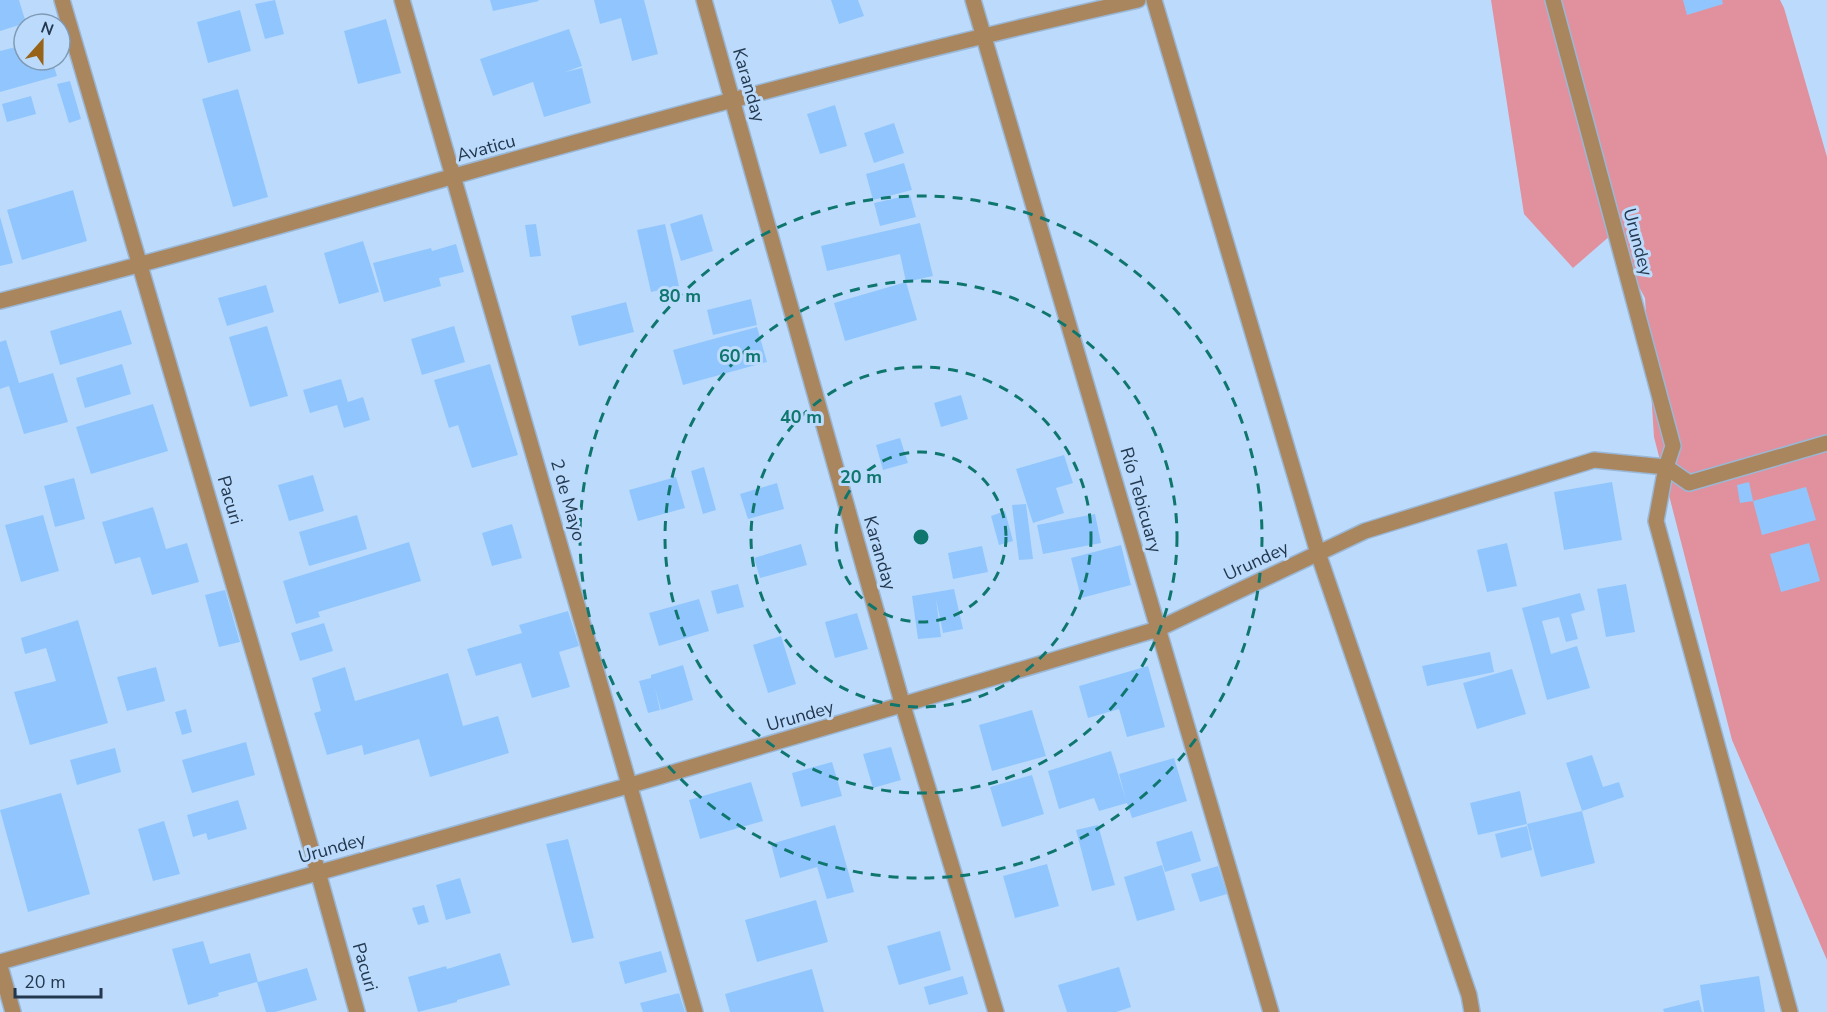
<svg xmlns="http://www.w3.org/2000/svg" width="1827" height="1012" font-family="'Nunito Sans',sans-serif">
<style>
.forest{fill:#e0919d}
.building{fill:#90c6fd}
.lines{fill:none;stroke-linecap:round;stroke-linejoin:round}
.minor-casing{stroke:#9ab7d6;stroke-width:18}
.minor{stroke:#aa865e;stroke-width:15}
.ring{fill:none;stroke:#0f766e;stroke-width:3;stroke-dasharray:10 8}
.labels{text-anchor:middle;stroke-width:6;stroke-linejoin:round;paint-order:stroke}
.street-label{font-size:18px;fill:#23384e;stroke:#bcdbfc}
.centre{fill:#0f766e;stroke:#bcdbfc;stroke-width:3}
.ring-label{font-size:18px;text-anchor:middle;font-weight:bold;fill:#0f766e;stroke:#bcdbfc;stroke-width:6;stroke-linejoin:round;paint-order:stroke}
</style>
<rect width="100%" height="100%" fill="#bcdbfc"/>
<path class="forest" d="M1491,0H1780L1784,8L1827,157V960L1732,740L1654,437L1645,298L1611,235L1573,268L1524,214Z"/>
<g class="building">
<path d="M0,0H19L26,23L0,31Z"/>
<path d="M275,0L284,34L265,39L255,4Z"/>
<path d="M490,0H538L539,1L493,11Z"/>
<path d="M594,0H644L658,54L632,61L621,18L600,24Z"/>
<path d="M831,0H858L864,16L839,24Z"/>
<path d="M1683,0H1722L1723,4L1687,15Z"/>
<path d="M240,10L251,51L208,63L197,22Z"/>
<path d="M386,19L401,73L358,84L344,31Z"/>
<path d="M569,29L582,66L565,72L582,68L591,103L544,117L533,82L493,96L480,59Z"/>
<path d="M24,45V60H52L57,76L0,92V51Z"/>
<path d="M70,81L81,119L69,123L57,84Z"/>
<path d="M238,89L268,197L233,207L202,99Z"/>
<path d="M31,96L36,114L7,122L2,104Z"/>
<path d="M835,105L847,146L820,154L807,114Z"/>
<path d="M894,123L904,153L874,163L864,133Z"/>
<path d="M904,163L912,190L873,200L866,174Z"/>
<path d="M73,190L87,241L22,260L7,210Z"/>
<path d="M910,195L916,217L880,226L874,203Z"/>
<path d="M702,214L713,251L681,261L670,224Z"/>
<path d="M0,217L13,263L0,266Z"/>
<path d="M920,223L933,276L906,282L900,254L827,271L821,246Z"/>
<path d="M536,224L541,256L530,257L525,225Z"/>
<path d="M665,224L679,286L651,292L637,230Z"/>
<path d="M363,241L379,292L339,304L324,253Z"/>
<path d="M456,244L464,272L439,278L441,286L384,302L373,263L431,248L432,251Z"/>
<path d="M906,282L917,320L845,341L834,303Z"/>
<path d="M266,285L274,312L227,326L218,298Z"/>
<path d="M751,299L757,325L713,335L707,310Z"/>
<path d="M626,302L634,332L579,346L571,316Z"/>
<path d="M121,310L132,344L60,365L50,331Z"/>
<path d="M267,326L288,396L250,407L229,337Z"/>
<path d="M454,326L465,362L422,375L411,339Z"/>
<path d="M757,327L767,362L683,385L673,350Z"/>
<path d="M6,340L19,383L53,373L68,422L24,434L9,386L0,389V342Z"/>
<path d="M122,364L131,394L85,408L76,378Z"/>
<path d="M490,364L518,455L472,468L458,425L449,428L434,380Z"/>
<path d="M341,379L348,402L363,397L370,420L344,428L337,405L310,413L303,390Z"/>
<path d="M961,395L968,419L941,427L934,403Z"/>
<path d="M153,404L168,451L91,474L76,427Z"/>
<path d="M900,438L908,463L883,470L876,445Z"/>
<path d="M1064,455L1073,483L1056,488L1064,513L1033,523L1016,469Z"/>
<path d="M704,467L716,510L703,514L691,471Z"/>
<path d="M313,475L324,511L289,521L278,485Z"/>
<path d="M676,477L685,508L638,521L629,490Z"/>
<path d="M74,478L85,519L55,527L44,486Z"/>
<path d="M1612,482L1622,540L1564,550L1554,492Z"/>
<path d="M1749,482L1753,501L1740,503L1737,485Z"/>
<path d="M777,483L784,509L748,519L740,494Z"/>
<path d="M1806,487L1816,520L1762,535L1753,501Z"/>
<path d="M1026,504L1033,559L1019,560L1012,505Z"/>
<path d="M153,507L166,549L187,543L199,582L152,595L140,557L115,564L102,522Z"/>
<path d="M1005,511L1013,541L999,545L991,516Z"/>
<path d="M1095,514L1101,543L1043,554L1037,525Z"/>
<path d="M43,515L59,571L21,582L5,525Z"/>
<path d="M357,515L367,549L309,566L299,532Z"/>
<path d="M512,524L522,558L492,566L482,533Z"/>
<path d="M409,542L421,581L318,612L320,617L296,624L283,581Z"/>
<path d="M1507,543L1517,586L1487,592L1477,550Z"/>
<path d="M1809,543L1820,581L1781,592L1770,554Z"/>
<path d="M801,544L807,565L760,578L754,558Z"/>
<path d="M1121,545L1131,585L1081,598L1071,558Z"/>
<path d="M982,546L988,572L953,579L948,553Z"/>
<path d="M738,584L744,607L717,614L711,591Z"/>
<path d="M1626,584L1635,632L1606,637L1597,589Z"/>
<path d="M954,589L963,629L943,633L936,599L941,637L918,639L912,596Z"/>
<path d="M225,590L240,642L219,647L205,595Z"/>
<path d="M1580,593L1585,610L1571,614L1578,639L1566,642L1559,617L1542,621L1551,654L1577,646L1590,688L1547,700L1522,608Z"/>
<path d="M699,599L709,631L659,646L649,613Z"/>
<path d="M568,611L579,646L559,652L570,687L532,698L521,663L476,676L467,649L522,633L519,625Z"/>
<path d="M857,613L868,649L835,658L825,622Z"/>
<path d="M78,620L108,723L30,745L14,692L56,681L46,648L25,654L21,638Z"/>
<path d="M324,623L333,651L300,661L291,633Z"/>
<path d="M781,636L796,684L768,693L753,645Z"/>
<path d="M1490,652L1494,672L1427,686L1422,666Z"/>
<path d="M683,665L693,700L661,710L655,688L660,710L648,713L639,681L651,678V675Z"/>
<path d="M1148,666L1165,727L1127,737L1119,709L1088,718L1079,686Z"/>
<path d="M156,667L165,701L127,711L117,677Z"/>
<path d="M345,667L355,701L448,673L463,726L498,716L509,753L430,777L419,739L364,755L362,745L327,755L314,713L321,711L312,678Z"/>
<path d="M1512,669L1526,714L1477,729L1463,683Z"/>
<path d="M186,709L192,732L182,735L175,712Z"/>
<path d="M1032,710L1046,756L992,771L979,725Z"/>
<path d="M246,742L255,775L192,793L182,760Z"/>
<path d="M891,747L901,780L873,788L863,754Z"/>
<path d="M115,748L121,772L77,785L70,760Z"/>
<path d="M1111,751L1126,800L1119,774L1174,758L1187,801L1132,818L1127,803L1099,811L1094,798L1059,809L1048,771Z"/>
<path d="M1592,755L1603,787L1619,782L1624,797L1582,811L1566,763Z"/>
<path d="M832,762L842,796L801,807L792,773Z"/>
<path d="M1032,775L1044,814L1002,827L990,787Z"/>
<path d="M751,782L763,821L700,839L689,800Z"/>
<path d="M1520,791L1527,824L1478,835L1470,803Z"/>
<path d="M61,793L90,894L28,912L0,810Z"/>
<path d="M238,800L247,829L208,840L206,833L193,837L187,815Z"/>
<path d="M1582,811L1595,863L1541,877L1527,824Z"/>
<path d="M164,821L180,874L153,881L138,829Z"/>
<path d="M835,825L854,892L827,899L817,867L780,878L771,844Z"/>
<path d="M1098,825L1115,885L1092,891L1076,830Z"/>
<path d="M1527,826L1532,850L1501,858L1495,834Z"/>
<path d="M1192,831L1201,861L1165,872L1156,842Z"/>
<path d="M568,839L594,938L572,943L546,844Z"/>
<path d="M1047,864L1059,906L1015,918L1003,876Z"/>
<path d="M1162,865L1175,910L1137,921L1124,877Z"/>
<path d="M1218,866L1227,894L1200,902L1191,874Z"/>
<path d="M460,878L471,913L446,920L436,885Z"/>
<path d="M816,900L828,942L757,962L745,920Z"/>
<path d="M424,905L429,922L418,925L412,908Z"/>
<path d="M940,931L951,970L899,985L887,946Z"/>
<path d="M203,941L210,964L250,953L258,982L307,968L317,1000L275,1012H266L257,982L218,993L219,996L188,1005L172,949Z"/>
<path d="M661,951L667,972L625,984L619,962Z"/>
<path d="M500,953L510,985L457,1000V1002L418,1012L408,977L446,966L447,969Z"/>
<path d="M1119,967L1131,1007L1116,1012H1067L1058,985Z"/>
<path d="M812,969L824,1012H730L725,994Z"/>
<path d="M963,976L968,994L929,1005L924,987Z"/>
<path d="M1759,976L1765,1012H1704L1700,985Z"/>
<path d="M679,993L685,1012H643L640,1003Z"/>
<path d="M1699,1000L1702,1012H1664L1663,1009Z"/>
</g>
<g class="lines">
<g class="minor-casing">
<g id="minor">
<path d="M62,0L318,872L357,1012"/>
<path d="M402,0L695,1012"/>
<path d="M704,0L903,706L996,1012"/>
<path d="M973,0L1271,1012"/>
<path d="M1154,0L1318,553L1469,995L1472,1012"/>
<path d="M1553,0L1673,446L1666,467L1689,483L1827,443"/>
<path d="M0,301C151,263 301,220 451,177C678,113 907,52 1138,0"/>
<path d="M0,962L631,785L1158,629L1365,531L1594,460L1666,467L1656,521L1790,1012"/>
<path d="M0,966L13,1012"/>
</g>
</g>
<use href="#minor" class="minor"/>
</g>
<g class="ring">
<circle cx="921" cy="537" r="85"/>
<circle cx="921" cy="537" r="170"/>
<circle cx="921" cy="537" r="256"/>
<circle cx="921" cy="537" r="341"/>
</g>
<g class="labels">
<g class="street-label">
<text transform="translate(749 85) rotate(74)" y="6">Karanday</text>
<text transform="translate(486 148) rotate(-15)" y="6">Avaticu</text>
<text transform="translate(1638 242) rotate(75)" y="6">Urundey</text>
<text transform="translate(230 500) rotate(74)" y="6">Pacuri</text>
<text transform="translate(568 500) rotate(74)" y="6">2 de Mayo</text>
<text transform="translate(1141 500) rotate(74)" y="6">Río Tebicuary</text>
<text transform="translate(880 553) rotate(74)" y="6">Karanday</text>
<text transform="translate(1256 561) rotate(-25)" y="6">Urundey</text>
<text transform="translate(800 716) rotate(-16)" y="6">Urundey</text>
<text transform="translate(332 848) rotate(-16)" y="6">Urundey</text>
<text transform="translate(365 967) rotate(74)" y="6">Pacuri</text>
</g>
</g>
<circle cx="921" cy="537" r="9" class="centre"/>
<g class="ring-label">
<text x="680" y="302">80 m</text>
<text x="740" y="362">60 m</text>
<text x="801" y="423">40 m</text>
<text x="861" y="483">20 m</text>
</g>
<g transform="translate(42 42) rotate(21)"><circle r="28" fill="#bcdbfc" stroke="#7f9ab6" stroke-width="1.5"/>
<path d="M0-4.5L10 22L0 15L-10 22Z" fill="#976319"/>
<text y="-9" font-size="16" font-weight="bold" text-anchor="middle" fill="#23384e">N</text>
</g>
<path d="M15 988v9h86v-9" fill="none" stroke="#23384e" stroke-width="3"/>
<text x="24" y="988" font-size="18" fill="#23384e" stroke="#bcdbfc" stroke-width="4.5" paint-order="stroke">20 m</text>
</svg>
